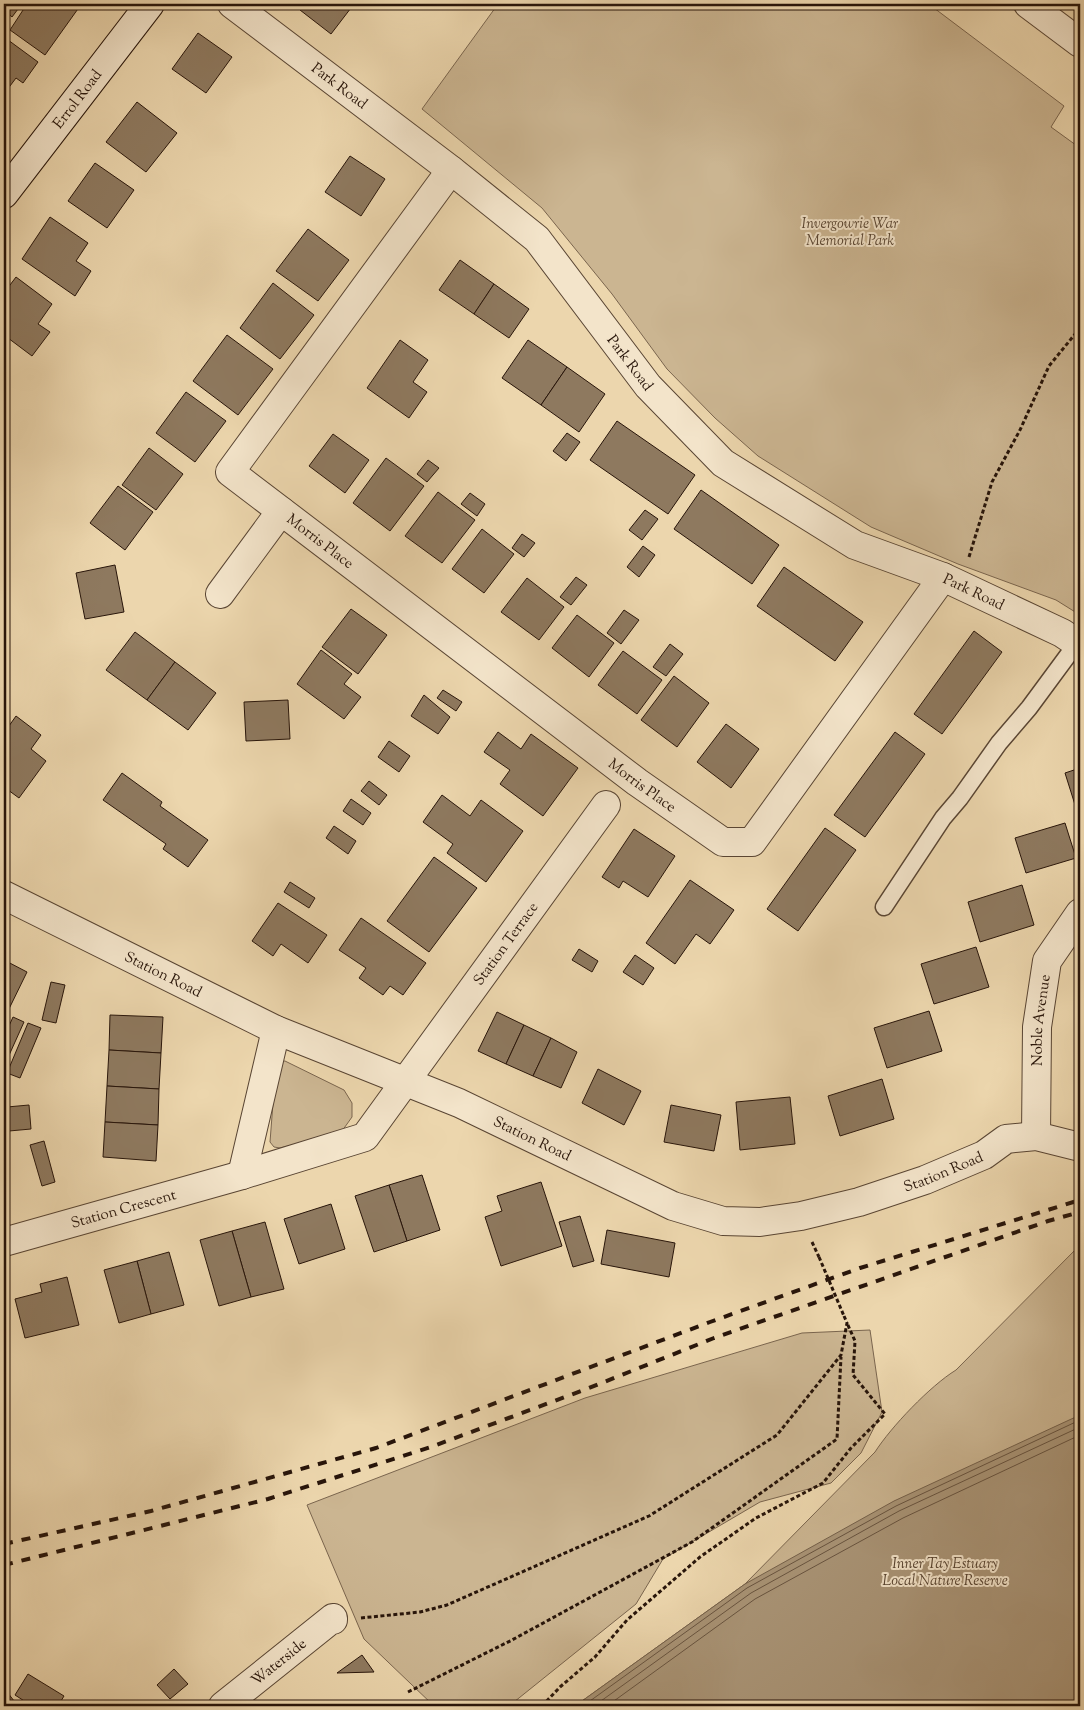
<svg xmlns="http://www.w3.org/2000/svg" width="1084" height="1710" font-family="'Sorts Mill Goudy',serif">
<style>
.green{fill:#cbb591;stroke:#7a654e}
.water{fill:#a99476;stroke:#75614b}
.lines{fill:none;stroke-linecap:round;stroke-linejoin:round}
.shore{stroke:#685440;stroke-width:1}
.building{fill:#8e795f;stroke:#28150a}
.lane-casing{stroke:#594533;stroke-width:19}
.street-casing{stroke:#594533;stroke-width:30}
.secondary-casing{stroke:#28150a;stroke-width:30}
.path{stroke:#28150a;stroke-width:3;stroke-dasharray:4 2.5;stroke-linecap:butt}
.lane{stroke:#f3e4ca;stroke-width:16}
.street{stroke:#f3e4ca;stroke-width:28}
.secondary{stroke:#f3e4ca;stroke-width:28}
.rail{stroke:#28150a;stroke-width:4;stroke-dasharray:9 9;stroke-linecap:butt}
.path-bridge{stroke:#28150a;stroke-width:3;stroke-dasharray:4 2.5;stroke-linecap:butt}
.labels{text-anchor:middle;stroke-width:4;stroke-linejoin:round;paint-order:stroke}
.street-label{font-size:15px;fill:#28150a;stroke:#f3e4ca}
.park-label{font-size:15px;font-style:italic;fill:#594532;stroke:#f3e4ca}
</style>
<rect width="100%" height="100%" fill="#ecd6ad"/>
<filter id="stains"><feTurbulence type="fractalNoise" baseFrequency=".004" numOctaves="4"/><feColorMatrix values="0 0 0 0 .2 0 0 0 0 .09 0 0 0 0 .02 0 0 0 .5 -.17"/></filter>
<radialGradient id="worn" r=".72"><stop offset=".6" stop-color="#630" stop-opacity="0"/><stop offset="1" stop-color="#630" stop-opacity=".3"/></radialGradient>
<g class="green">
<path d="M498,4H937L934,8L1064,106L1051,127L1080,148V615L1056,600L958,564L871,527L758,456L715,418L667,369L612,294L542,208L422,109Z"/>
<path d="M278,1061H285L344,1090L352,1103V1117L342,1131L328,1136L280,1148L274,1147L270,1142L275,1077Z"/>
<path d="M1080,1245V1706H575L745,1584L875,1452C891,1427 930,1386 956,1370Z"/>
<path d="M870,1330L882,1412L861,1453L831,1483L760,1502L663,1559L636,1604L509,1706H434L364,1639L307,1505L585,1398L802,1333Z"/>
</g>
<path class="water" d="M1080,1415V1706H575L745,1584L894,1501Z"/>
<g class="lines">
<g class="shore">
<path d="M583,1706L747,1588L896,1506L1080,1420"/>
<path d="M594,1706L751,1593L899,1511L1080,1427"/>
<path d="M607,1706L755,1599L903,1518L1080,1435"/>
</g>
</g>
<g class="building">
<path d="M10,4H76L80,6L45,55L10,30L25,7L21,5L12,17L5,11Z"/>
<path d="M305,4H354L331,34L300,10Z"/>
<path d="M198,33L232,57L206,93L172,69Z"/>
<path d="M4,37L38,62L23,83L16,78L4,94Z"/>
<path d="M137,102L177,133L146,172L106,142Z"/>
<path d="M350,156L385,179L361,216L325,192Z"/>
<path d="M95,163L134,190L107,228L68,201Z"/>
<path d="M50,217L88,243L76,261L91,271L75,296L22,259Z"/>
<path d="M308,229L349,260L318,301L276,271Z"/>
<path d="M460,260L494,284L474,314L439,290Z"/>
<path d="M16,277L52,304L38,324L50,332L32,356L4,335V293Z"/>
<path d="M273,283L314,315L280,359L240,328Z"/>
<path d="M494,284L529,309L509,338L474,314Z"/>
<path d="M227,335L273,369L238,415L193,381Z"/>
<path d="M400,340L428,360L413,382L427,392L409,418L367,388Z"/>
<path d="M528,340L567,367L541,405L502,378Z"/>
<path d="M567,367L605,394L579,432L541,405Z"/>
<path d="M186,392L226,421L195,462L156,433Z"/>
<path d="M617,421L695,475L668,514L590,460Z"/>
<path d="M567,433L580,442L566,461L553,451Z"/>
<path d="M333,434L369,460L345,493L309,466Z"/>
<path d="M149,448L183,474L156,510L122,485Z"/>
<path d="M386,458L424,486L390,531L353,503Z"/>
<path d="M428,460L439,468L427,482L417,474Z"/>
<path d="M118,486L153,512L125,550L90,523Z"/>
<path d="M701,490L779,545L752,584L674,529Z"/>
<path d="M438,492L475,520L442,563L405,536Z"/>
<path d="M470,493L485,504L477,516L461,504Z"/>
<path d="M645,510L658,519L642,540L629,530Z"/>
<path d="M482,529L514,554L484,593L452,569Z"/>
<path d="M522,534L535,543L524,557L512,548Z"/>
<path d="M643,546L655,555L639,577L627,567Z"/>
<path d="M115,565L124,612L85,619L76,573Z"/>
<path d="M784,567L863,622L835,661L757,606Z"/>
<path d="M576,577L587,585L571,605L560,597Z"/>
<path d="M527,578L564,607L539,640L501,612Z"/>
<path d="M351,609L387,635L358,674L322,647Z"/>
<path d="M624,610L639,620L621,644L607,633Z"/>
<path d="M577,615L614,643L589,677L552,648Z"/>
<path d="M974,631L1002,652L942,734L914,714Z"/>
<path d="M135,632L175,662L147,700L106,670Z"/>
<path d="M670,644L683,654L666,676L653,667Z"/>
<path d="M321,650L352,674L344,684L361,697L344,719L297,684Z"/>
<path d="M623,651L662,680L637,714L598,685Z"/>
<path d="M175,662L216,693L188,730L147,700Z"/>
<path d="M674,676L709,703L677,747L641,720Z"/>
<path d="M443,690L462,702L456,711L437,698Z"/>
<path d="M424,695L450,717L438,734L411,716Z"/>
<path d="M288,700L290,739L246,741L244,702Z"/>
<path d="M16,716L41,735L31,749L46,761L19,798L4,787V733Z"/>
<path d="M726,724L759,749L731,788L697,762Z"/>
<path d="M498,732L521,749L531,734L578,768L543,816L500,784L510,770L484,752Z"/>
<path d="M895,732L925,754L865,837L834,815Z"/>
<path d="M389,741L410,756L399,772L378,757Z"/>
<path d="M1080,768V806L1076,808L1065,773Z"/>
<path d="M122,773L162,802L160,806L208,840L188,867L163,849L166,844L103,800Z"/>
<path d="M369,781L387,795L379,805L361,791Z"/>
<path d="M442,795L470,816L481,800L523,831L486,882L447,853L453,844L423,822Z"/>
<path d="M351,799L371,813L363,825L343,811Z"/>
<path d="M1065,823L1076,858L1026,873L1015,838Z"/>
<path d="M334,826L356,841L348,854L326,838Z"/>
<path d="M825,828L856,850L798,931L767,909Z"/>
<path d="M634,829L675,856L648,897L623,881L619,888L602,877Z"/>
<path d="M434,857L477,888L429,952L387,921Z"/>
<path d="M690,880L734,910L710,944L696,934L675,964L646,943Z"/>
<path d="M290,882L315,898L309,908L284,892Z"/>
<path d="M1022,885L1034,925L980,942L968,902Z"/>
<path d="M278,903L327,935L308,963L281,944L273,956L252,941Z"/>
<path d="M361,918L426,963L403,995L390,986L383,995L359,978L366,968L339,950Z"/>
<path d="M976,947L989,987L934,1004L921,964Z"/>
<path d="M579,949L598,961L592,972L572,960Z"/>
<path d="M635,955L654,968L643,985L623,972Z"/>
<path d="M4,960L27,972L6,1015L4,1014Z"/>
<path d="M51,982L65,985L56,1023L42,1020Z"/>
<path d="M929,1011L942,1051L887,1068L874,1028Z"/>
<path d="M497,1012L524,1025L506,1064L478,1051Z"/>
<path d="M110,1015L163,1017L161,1053L109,1050Z"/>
<path d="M13,1017L24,1022L6,1062L4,1061V1037Z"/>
<path d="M28,1023L41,1028L20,1078L7,1073Z"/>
<path d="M524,1025L551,1038L533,1076L506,1064Z"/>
<path d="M551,1038L577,1052L561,1088L533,1076Z"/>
<path d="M109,1050L161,1053L159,1089L107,1086Z"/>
<path d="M598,1069L641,1091L624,1125L582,1103Z"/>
<path d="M882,1079L894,1119L840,1136L828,1096Z"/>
<path d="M107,1086L159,1089L158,1125L105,1122Z"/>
<path d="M790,1097L795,1144L740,1150L736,1102Z"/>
<path d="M29,1105L31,1129L9,1131L7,1107Z"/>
<path d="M671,1105L721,1115L714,1151L664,1142Z"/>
<path d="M105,1122L158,1125L156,1161L103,1157Z"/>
<path d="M44,1141L55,1182L42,1186L30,1145Z"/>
<path d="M422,1175L440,1230L407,1241L389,1185Z"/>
<path d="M541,1182L562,1246L501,1266L485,1217L502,1211L497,1196Z"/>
<path d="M389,1185L407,1241L374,1252L355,1196Z"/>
<path d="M331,1204L345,1249L299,1264L284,1219Z"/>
<path d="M580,1216L594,1261L573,1267L559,1222Z"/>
<path d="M265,1222L284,1289L251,1297L232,1231Z"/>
<path d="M607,1230L675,1243L669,1277L601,1264Z"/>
<path d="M232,1231L251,1297L219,1306L200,1240Z"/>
<path d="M169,1252L184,1305L151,1314L137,1261Z"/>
<path d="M137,1261L151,1314L119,1323L104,1270Z"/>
<path d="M67,1277L79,1325L25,1338L15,1299L42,1292L40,1284Z"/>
<path d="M362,1655L374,1672L337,1673Z"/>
<path d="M174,1669L188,1684L170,1699L157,1685Z"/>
<path d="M28,1674L64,1696L58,1706H32L15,1695Z"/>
<path d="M4,1688L18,1706H4Z"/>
</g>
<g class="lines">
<g class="lane-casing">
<path id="lane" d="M884,907L943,818L960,798L999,743L1029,708L1077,643"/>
</g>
<g class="street-casing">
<g id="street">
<path id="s1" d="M232,4L451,170L537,239L648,386L723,463L855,545L943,577L1062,633L1080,645"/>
<path d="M1028,4L1080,43"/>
<path id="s2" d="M451,170L230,472L637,782L723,842H752L943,577"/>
<path d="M220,594L281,511"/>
<path id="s3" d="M4,895L276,1030L459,1103L673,1206L723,1221L760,1222L801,1216L859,1202L925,1180L984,1155L1006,1139L1036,1136L1080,1147"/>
<path id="s4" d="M1036,1136L1037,1027L1047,961L1080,913"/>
<path d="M242,1175L276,1030"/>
<path id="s5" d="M4,1242L242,1175L365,1137L606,805"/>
<path id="s6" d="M223,1706L333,1618V1620"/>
</g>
</g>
<g class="secondary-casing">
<g id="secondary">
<path id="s7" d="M4,194L150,4"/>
</g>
</g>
<g class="path">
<path d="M969,557L992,482L1020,430L1049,366L1080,328"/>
<path d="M812,1242L819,1257"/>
<path d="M361,1618L420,1612L447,1605L649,1516L777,1435L841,1355L847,1323L844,1316"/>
<path d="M408,1692L512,1640L692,1542L837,1439L841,1357"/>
<path d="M542,1706L560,1687L595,1657L627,1620L700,1557L756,1518L823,1483L851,1448L885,1414L853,1375L855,1341L847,1323"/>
</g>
<use href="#lane" class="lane"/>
<use href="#street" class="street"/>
<use href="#secondary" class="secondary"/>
<g class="rail">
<path d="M4,1544L151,1511L376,1448L710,1322L860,1268L1080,1200"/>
<path d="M4,1565L268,1499L431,1447L589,1388L714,1338L1048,1221L1080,1212"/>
</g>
<path class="path-bridge" d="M819,1257L844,1316"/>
</g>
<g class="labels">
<g class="street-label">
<text dy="5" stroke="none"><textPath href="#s1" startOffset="135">Park Road</textPath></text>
<text dy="5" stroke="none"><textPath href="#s7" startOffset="120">Errol Road</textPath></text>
<text dy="5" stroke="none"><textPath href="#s1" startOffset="540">Park Road</textPath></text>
<text dy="5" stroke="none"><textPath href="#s2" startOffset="488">Morris Place</textPath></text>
<text dy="5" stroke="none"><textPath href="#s1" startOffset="960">Park Road</textPath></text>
<text dy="5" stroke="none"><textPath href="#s2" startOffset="892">Morris Place</textPath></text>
<text dy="5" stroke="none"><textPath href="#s5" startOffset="615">Station Terrace</textPath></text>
<text dy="5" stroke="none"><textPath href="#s3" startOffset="178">Station Road</textPath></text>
<text dy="5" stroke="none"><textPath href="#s4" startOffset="116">Noble Avenue</textPath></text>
<text dy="5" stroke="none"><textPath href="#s3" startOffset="582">Station Road</textPath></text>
<text dy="5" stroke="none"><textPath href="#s3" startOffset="1018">Station Road</textPath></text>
<text dy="5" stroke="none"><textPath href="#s5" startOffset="124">Station Crescent</textPath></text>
<text dy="5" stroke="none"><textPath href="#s6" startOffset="71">Waterside</textPath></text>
</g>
<g class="park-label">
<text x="850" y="228">Invergowrie War<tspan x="850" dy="17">Memorial Park</tspan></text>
<text x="945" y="1568">Inner Tay Estuary<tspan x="945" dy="17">Local Nature Reserve</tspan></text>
</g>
</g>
<rect width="1084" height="1710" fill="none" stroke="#ecd6ad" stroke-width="20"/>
<rect x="5" y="5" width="1074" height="1700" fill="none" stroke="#28150a" stroke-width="2.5"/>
<rect x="10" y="10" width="1064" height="1690" fill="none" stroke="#28150a"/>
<rect width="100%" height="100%" filter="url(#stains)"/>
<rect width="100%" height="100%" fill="url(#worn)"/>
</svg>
